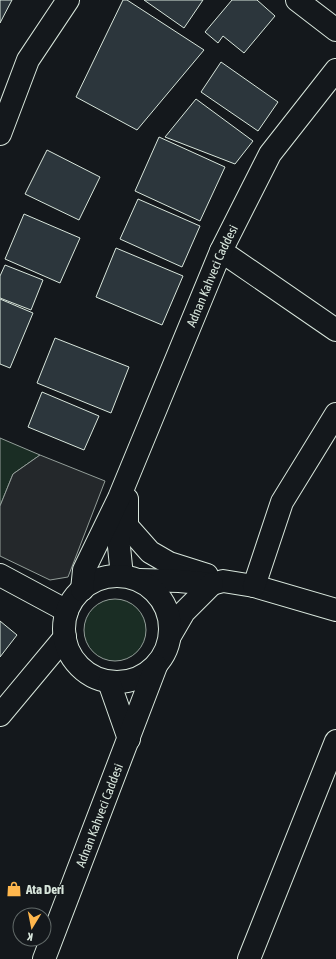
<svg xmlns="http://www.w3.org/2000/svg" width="336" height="959" font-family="'Asap Condensed',sans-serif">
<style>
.green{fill:#1a2d24;stroke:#939e99}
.parking{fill:#24282b;stroke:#939e99}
.building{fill:#2c363c;stroke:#d8e6dc}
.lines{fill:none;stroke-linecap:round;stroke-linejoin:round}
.minor-casing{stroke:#d8e6dc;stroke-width:24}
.tertiary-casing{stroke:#d8e6dc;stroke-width:24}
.secondary-casing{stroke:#d8e6dc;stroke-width:24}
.minor{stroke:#14181c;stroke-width:22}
.tertiary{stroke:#14181c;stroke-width:22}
.secondary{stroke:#14181c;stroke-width:22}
.labels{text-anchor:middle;stroke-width:3;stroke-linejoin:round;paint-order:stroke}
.street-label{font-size:13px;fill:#d8e6dc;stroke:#14181c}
.poi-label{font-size:13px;font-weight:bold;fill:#d8e6dc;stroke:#14181c;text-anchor:start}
</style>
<rect width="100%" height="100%" fill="#14181c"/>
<g class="green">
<path d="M0,438L40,455L13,474L0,506Z"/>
<circle cx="115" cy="630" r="31"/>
</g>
<path class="parking" d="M40,455L105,481L68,577L50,580L0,556V506L13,474Z"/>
<g class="building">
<path d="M0,0H12L0,23Z"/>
<path d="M123,0H127L204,50L137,130L76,97Z"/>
<path d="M144,0H203L184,28Z"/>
<path d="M232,0H257L275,16L244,53L223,36L218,43L205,32Z"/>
<path d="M221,62L278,102L258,131L201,92Z"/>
<path d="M196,99L253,141L235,164L165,137Z"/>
<path d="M159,137L225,167L200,221L135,191Z"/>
<path d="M47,150L100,177L79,220L25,194Z"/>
<path d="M138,199L200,226L182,267L120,239Z"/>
<path d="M24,214L80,238L60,283L5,259Z"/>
<path d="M116,248L183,276L162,325L96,297Z"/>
<path d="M5,265L43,280L31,310L0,298V276Z"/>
<path d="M0,299L33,313L10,368L0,364Z"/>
<path d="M55,338L129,367L111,413L37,383Z"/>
<path d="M42,392L99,416L84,450L28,427Z"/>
<path d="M0,621L17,635L0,657Z"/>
</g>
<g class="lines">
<g class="minor-casing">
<g id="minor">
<path d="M297,0L336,30"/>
<path d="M221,251L336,330"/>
<path d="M127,499V526L150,552L169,563L207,575"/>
<path d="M139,580L179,581L212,584L223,581L254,586L336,610"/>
<path d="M254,586L282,502L336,414"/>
<path d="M170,636L184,612L212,584"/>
<path d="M0,715L65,637"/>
<path d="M249,959L336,741"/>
</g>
</g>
<g class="tertiary-casing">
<g id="tertiary">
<path d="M0,134L28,60L68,0"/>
<path d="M0,575L67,611"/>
</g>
</g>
<g class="secondary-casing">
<g id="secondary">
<path d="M118,505V537L122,576"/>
<circle cx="117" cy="629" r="53"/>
<path id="s1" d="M82,590L84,570L119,498L221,251L270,154L336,70"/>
<path d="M109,682L129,739"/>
<path id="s2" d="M44,959L156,666"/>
</g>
</g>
<use href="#minor" class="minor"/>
<use href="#tertiary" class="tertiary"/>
<use href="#secondary" class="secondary"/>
</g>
<defs>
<g id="shop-bare" transform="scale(1.2)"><path d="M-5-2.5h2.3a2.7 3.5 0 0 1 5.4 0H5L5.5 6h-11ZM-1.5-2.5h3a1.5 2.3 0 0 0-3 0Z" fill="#ffb74d" stroke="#14181c" stroke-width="2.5" paint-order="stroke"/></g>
</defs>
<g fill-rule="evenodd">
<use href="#shop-bare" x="14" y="889"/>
</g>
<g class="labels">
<g class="street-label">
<text dy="5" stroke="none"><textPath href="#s1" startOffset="341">Adnan Kahveci Caddesi</textPath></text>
<text dy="5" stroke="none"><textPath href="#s2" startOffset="154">Adnan Kahveci Caddesi</textPath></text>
</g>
<g class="poi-label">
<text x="26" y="894">Ata Deri</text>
</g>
</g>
<g transform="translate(32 927) rotate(190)"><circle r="19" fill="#14181c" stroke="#626a69"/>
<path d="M0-3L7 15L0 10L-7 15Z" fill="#ffb74d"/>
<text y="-6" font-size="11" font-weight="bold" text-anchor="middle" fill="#d8e6dc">K</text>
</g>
</svg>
